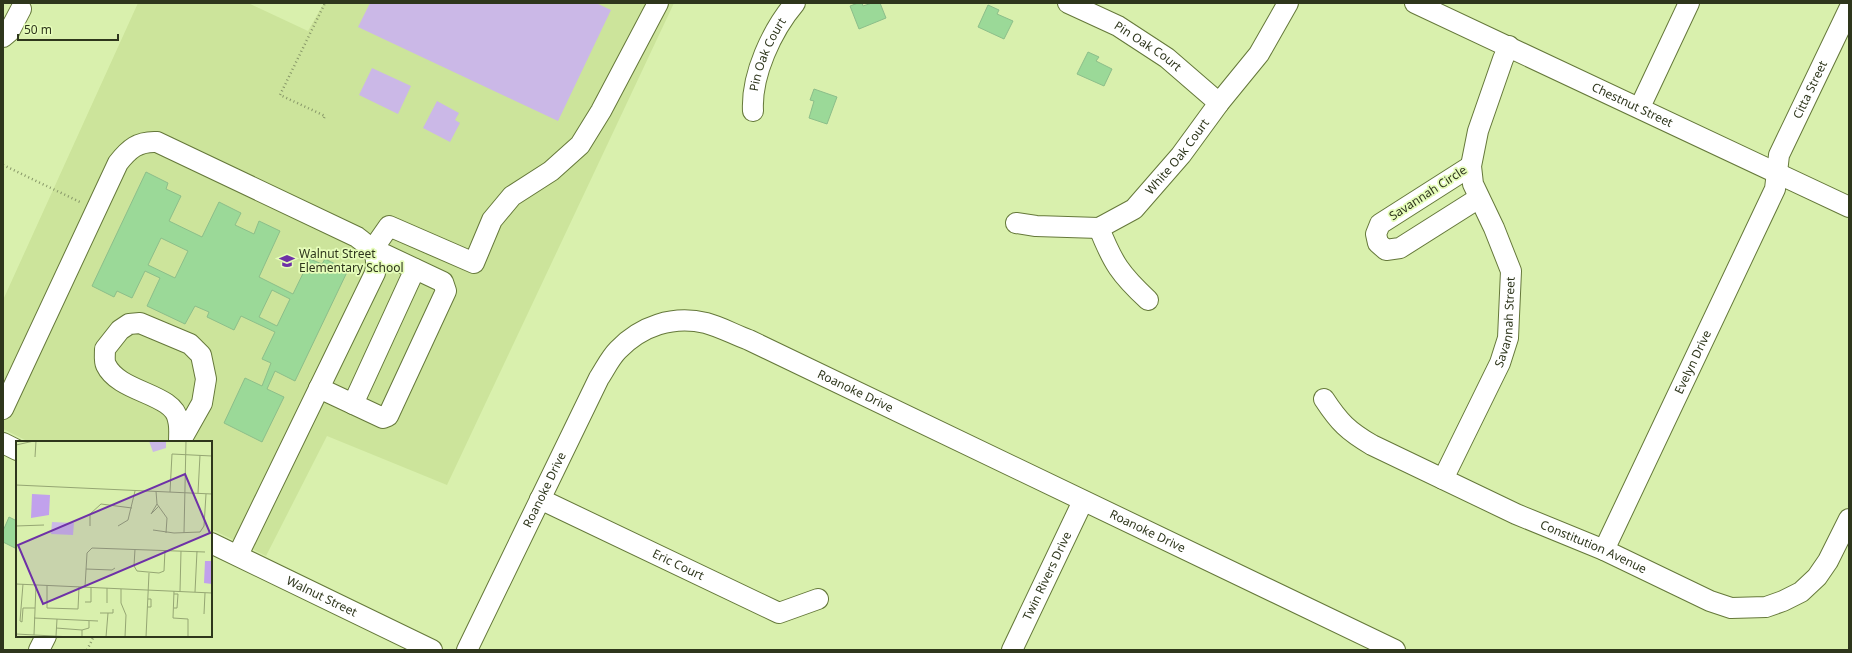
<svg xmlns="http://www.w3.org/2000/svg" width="1852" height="653" font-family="'Noto Sans',sans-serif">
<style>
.built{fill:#cce49b}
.green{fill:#cbb8e7}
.building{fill:#9bd998;stroke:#8cbe8a;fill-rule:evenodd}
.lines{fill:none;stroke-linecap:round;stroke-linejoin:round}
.minor-casing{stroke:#65783a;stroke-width:22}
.path{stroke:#879768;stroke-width:2.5;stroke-dasharray:1 3;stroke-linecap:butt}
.minor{stroke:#fff;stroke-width:20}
.labels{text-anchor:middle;stroke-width:3.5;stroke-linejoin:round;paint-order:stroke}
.street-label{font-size:12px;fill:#2e361c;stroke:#e6fdba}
.poi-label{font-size:12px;fill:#2e361c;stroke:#e6fdba;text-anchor:start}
.inset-road{fill:none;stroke:#95a673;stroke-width:1}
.view{fill:#6e31a7;fill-opacity:0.15;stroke:#6e31a7;stroke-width:2}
.inset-edge{fill:none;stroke:#2e361c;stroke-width:2}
</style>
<rect width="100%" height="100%" fill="#d9f0ad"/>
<path class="built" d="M138,3H248L308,31L324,3H674L447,485L327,436L266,556L211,529V442H29L3,429V300Z"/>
<g class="green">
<path d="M370,3H596L611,10L558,121L358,27Z"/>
<path d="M372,68L411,86L398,114L359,95Z"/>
<path d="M437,101L459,113L455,120L460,123L450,142L423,128Z"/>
</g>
<g class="building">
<path d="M858,3H862L863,6L872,3H880L886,18L859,29L850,6Z"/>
<path d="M988,5L999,10L997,14L1013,21L1004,39L978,27Z"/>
<path d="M1088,52L1099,57L1096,61L1112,69L1104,86L1077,74Z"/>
<path d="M814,89L837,97L827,124L809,118L814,101L810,100Z"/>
<path d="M146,172L168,183L166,189L181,196L169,221L202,237L219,202L241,213L235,225L254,234L259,221L280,231L259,277L293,294L310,259L322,264L325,259L348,270L295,381L275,371L267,389L284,397L262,442L224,423L245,378L262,386L271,363L262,359L275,332L241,316L234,330L207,317L209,312L195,306L185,324L147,306L160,278L145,271L132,298L117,291L114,297L92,286ZM161,238L188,251L175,278L148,265ZM272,290L290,299L277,326L259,317Z"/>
<path d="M9,517L17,521V543L15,548L3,542V531Z"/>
</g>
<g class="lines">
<g class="minor-casing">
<g id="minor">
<path id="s1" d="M1068,3L1118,26L1167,58L1219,103"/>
<path id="s2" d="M1415,3L1849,207"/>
<path d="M3,37L9,32L21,9"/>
<path d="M1640,107L1689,3"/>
<path id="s3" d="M753,111C751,75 772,30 795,3"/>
<path d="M1471,166L1380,224L1376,234L1378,243L1386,250L1400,248L1479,198"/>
<path id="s4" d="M1016,223L1036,226L1099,228L1134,209L1181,155L1219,103L1259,54L1288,3"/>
<path d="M1099,228C1113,263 1120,274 1148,300"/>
<path d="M319,388L383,418L388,416L446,291L443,282L373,249L389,226L474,263L492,220L512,196L551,171L580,145L601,111L658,3"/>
<path id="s5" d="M1324,399C1339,422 1348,431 1372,445L1516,514L1604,550L1710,601L1731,608L1766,607L1783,601L1801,592L1817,577L1828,561L1849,519"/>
<path d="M353,404L415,269"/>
<path d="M3,409L118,163C129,149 138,141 157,142L357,237C372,249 379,252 375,273L238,555"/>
<path d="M179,442C179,435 180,427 178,420C174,393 119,393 106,365C104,361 105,354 105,349L120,330L129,324L140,323L190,344L201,355L206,379L202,403L180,442"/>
<path d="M3,443L17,450"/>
<path id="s6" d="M1443,479L1500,363L1508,338L1511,271L1494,228L1473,184L1471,166L1478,131L1503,59L1509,46"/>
<path id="s7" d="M540,499L779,613L818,599"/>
<path id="s8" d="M211,543L432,650"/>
<path id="s9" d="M1604,550L1775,189L1779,155L1849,9"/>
<path d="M39,650L46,636"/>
<path id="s10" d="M467,650L599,378C605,369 610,358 618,350C641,326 673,315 706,323C721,327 735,335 749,340L1395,650"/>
<path id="s11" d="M1012,650L1083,501"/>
</g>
</g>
<g class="path">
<path d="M324,118L325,116L280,95L325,3"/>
<path d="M3,165L82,203"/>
<path d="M87,650L94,636"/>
</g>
<use href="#minor" class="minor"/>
</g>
<defs>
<g id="school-bare" transform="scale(1.2)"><path d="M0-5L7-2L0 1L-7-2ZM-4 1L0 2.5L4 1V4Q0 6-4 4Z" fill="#6e31a7" stroke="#e6fdba" stroke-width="2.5" paint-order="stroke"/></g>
</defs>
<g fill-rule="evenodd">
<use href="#school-bare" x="287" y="261"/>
</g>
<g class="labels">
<g class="street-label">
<text dy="4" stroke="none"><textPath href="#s1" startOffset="91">Pin Oak Court</textPath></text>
<text dy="4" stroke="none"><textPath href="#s3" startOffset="59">Pin Oak Court</textPath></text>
<text dy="4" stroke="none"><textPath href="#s9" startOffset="506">Citta Street</textPath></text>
<text dy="4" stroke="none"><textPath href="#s2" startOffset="240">Chestnut Street</textPath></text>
<text dy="4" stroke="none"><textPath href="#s4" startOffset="191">White Oak Court</textPath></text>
<text transform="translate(1428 193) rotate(-33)" y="4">Savannah Circle</text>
<text dy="4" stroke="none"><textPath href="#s6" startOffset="171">Savannah Street</textPath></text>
<text dy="4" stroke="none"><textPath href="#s9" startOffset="208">Evelyn Drive</textPath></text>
<text dy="4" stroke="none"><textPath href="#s10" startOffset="597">Roanoke Drive</textPath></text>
<text dy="4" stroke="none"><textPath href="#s10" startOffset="178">Roanoke Drive</textPath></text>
<text dy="4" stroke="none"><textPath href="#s10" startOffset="921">Roanoke Drive</textPath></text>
<text dy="4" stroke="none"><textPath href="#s5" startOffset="311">Constitution Avenue</textPath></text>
<text dy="4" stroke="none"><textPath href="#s7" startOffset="153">Eric Court</textPath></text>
<text dy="4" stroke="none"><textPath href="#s11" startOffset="82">Twin Rivers Drive</textPath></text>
<text dy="4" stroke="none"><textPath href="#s8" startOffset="123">Walnut Street</textPath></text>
</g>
<g class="poi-label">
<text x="299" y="258">Walnut Street<tspan x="299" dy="14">Elementary School</tspan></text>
</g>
</g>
<g transform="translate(16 441)">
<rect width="196" height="196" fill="#d9f0ad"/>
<path d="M133,0H150V7L137,11ZM36,81L58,82L57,94L35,93Z" fill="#cbb8e7"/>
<path d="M16,53L34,54L33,74L15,77ZM189,120H196V143L188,142Z" fill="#c1a1ec"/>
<path class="inset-road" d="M0,4L18,0M19,16L20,0M0,44L196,53M140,50L141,63L151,77L150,92M154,51L156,13L196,15M182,52L184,14M141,63L135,73L143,65M0,85L28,84M74,85V73L85,63L116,67M102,85L112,79L119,50M137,89L158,92L184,91L188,85L190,53M168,92L170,0M119,108L118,125L121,130L143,132L148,130L149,109M70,128L96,129L99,127M0,143L196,152M7,143L4,180L6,181L7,167H19M31,144V167L62,168L63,146M69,146L71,112L76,107L189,111M105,148V162L110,174L109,196M158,150L157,177L172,178V196M164,150L165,110M179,151L181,110M69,161H75V146M91,162V147M132,166H135V158H132M158,167H161L162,153H158M84,172H97V168M188,173L189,152M18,177L82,180M40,187L66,189M0,193L56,196M18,194L20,144M40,195L41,178M66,196V189L73,187V180M90,196L92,172M130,196L133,132"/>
<path class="view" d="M169,33L194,92L27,163L2,104Z"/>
<rect width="196" height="196" class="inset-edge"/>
</g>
<rect width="1852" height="653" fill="none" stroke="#2e361c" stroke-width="8"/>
<path d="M18 34v6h100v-6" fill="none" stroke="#2e361c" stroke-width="2"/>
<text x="24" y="34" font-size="12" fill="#2e361c" stroke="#e6fdba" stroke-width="3" paint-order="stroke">50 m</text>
</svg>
